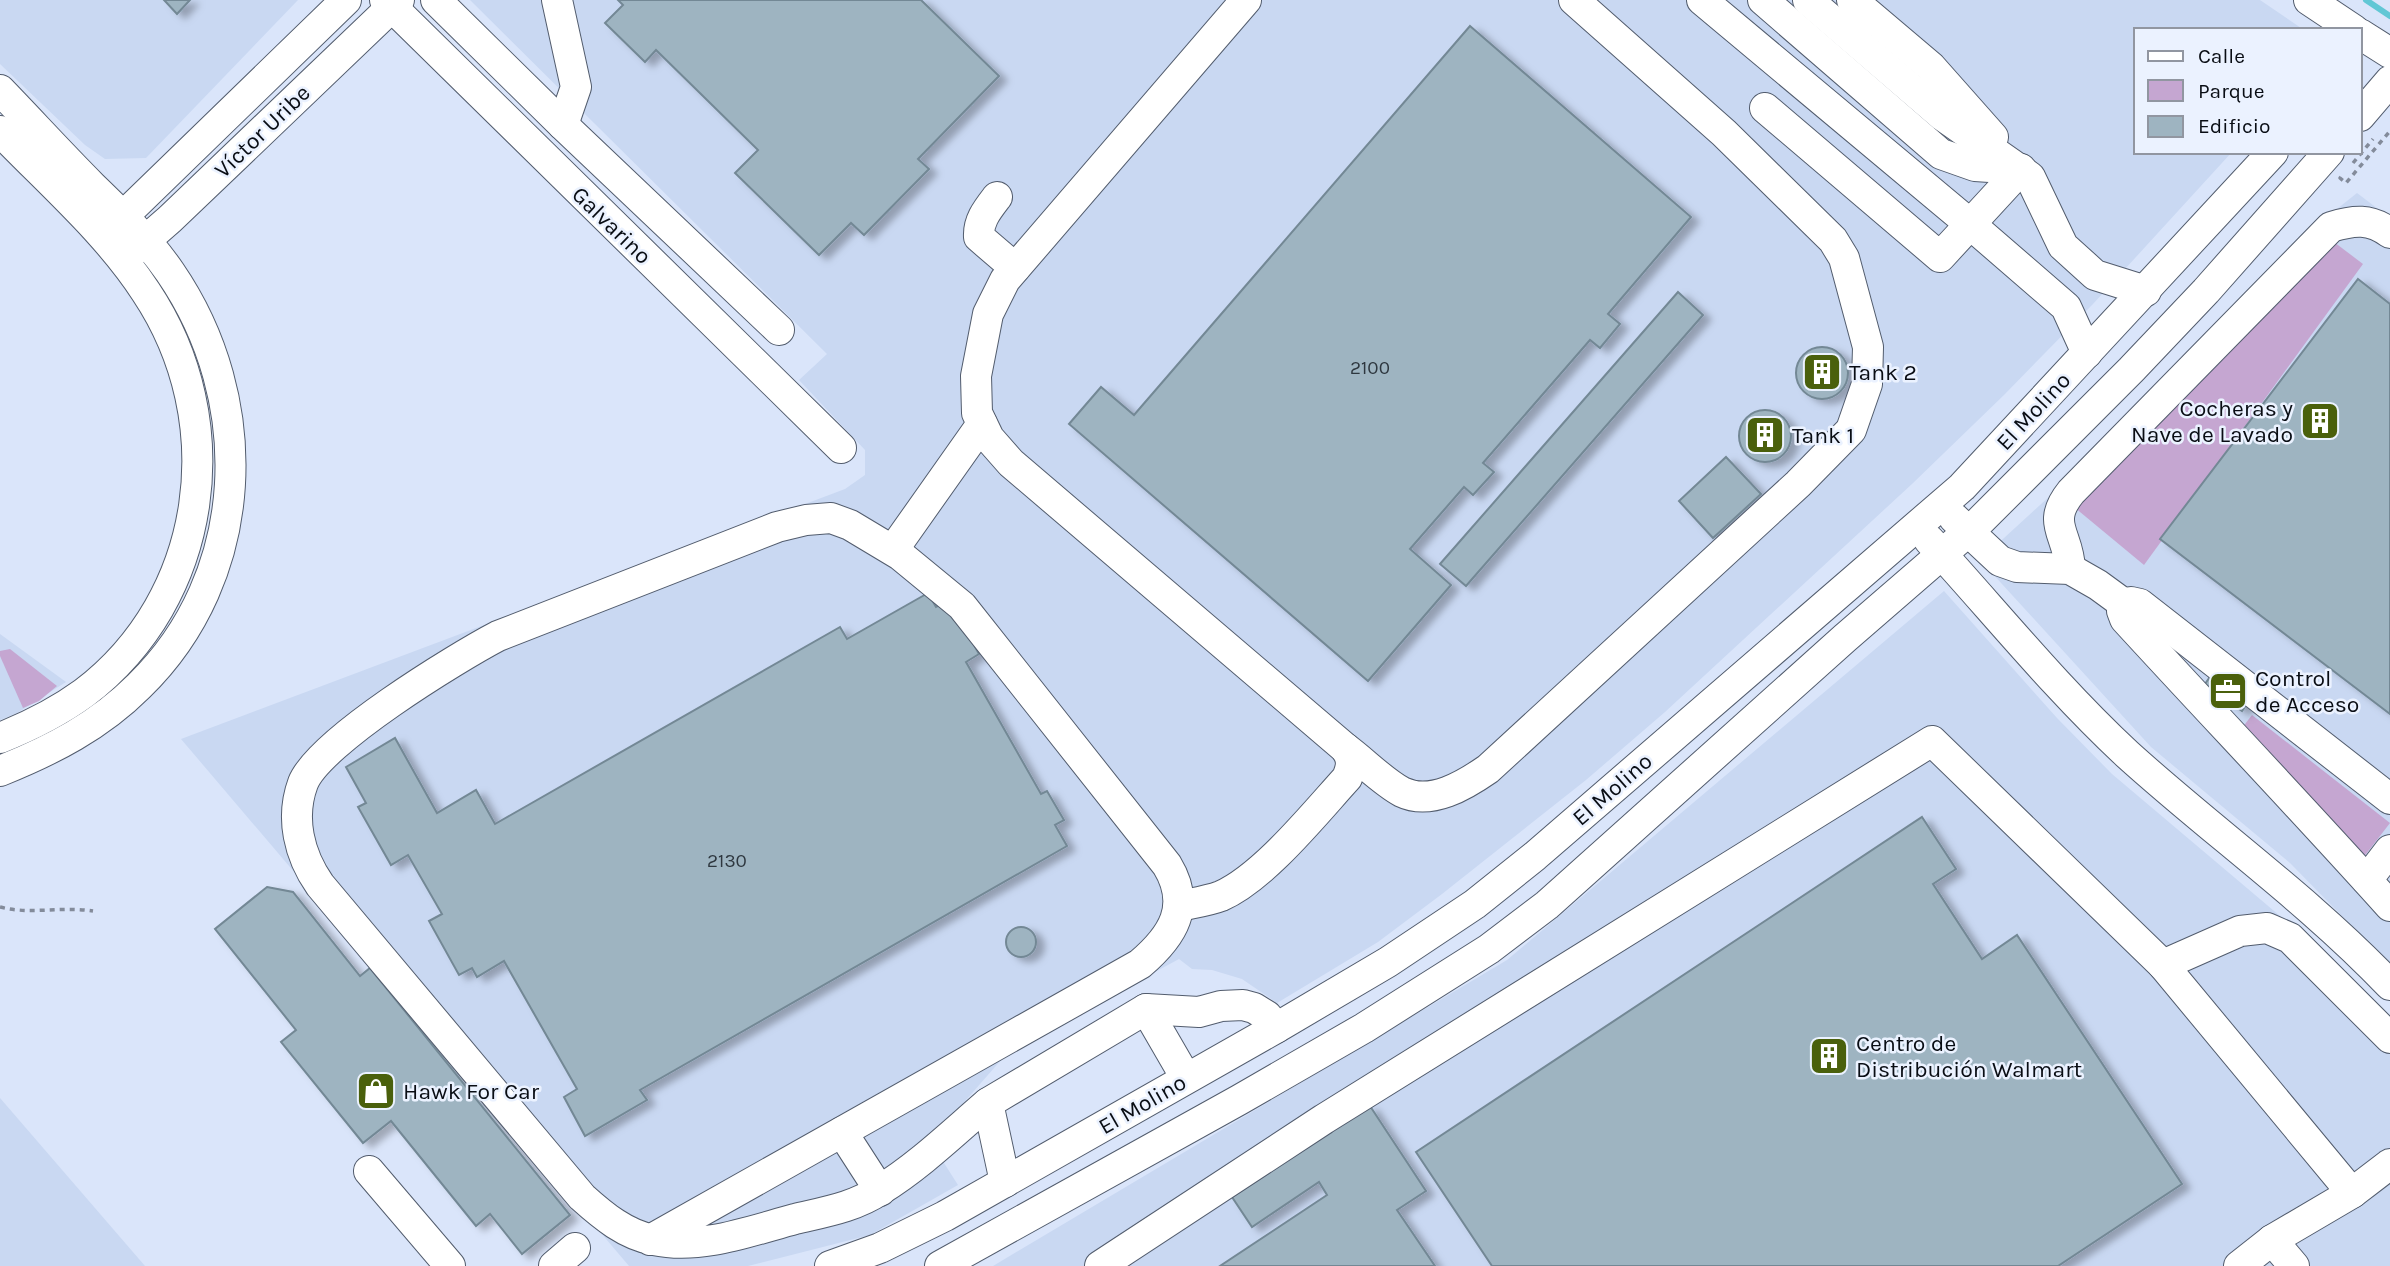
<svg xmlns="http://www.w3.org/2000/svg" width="2390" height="1266" font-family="Karla,sans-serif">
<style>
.built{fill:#c9d8f2}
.green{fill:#c5a6d1}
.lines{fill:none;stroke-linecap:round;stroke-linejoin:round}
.stream{stroke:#61c7d5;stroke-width:6}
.building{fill:#9eb4c1;stroke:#738895;stroke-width:2;filter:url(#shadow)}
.minor-casing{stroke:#525c6d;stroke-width:32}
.path{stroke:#838b9a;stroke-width:3.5;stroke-dasharray:5 5;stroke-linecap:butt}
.minor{stroke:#fff;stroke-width:30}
.labels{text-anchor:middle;stroke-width:5;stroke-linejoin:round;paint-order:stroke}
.number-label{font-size:19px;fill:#2e373f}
.street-label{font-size:23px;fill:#090d14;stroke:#ebf2ff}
.poi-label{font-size:23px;fill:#090d14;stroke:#ebf2ff;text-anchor:start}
</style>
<defs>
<filter id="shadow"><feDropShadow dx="8" dy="4.5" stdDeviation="3.5" flood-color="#0004"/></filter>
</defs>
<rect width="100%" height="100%" fill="#dae5fa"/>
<g class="built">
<path d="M0,0H298L146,158L105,159L85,145L0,64Z"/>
<path d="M470,0H2260L2304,30H2136V152H2232L2093,304L2004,395L1912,484L1665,712L1586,780L1442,894L1378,942L1277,1003L1242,979L1212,970L1192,969L1179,959L1009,1051L930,1141L958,1185L870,1235L748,1266H629L181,739L845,489L865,475V450L799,380L827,354Z"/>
<path d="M2357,193L2390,218V965L2290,863L2151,747L1980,560L2099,451L2302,237Z"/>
<path d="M1944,591L2057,718L2112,774L2338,965L2390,1021V1266H993L1507,960Z"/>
<path d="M0,634L66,682L17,713L0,720Z"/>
<path d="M0,1098L145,1266H0Z"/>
</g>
<g class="green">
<path d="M2330,239L2363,264L2144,565L2074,507Z"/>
<path d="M10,649L57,686L39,701L23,708L0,656V651Z"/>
<path d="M2252,715L2390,823L2363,858L2242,728Z"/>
</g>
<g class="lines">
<path class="stream" d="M2366,0L2390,16"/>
</g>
<g class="building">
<path d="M164,0H190L177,14Z"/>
<path d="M618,0H921L999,76L918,159L929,169L864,235L851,223L819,255L735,173L758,150L656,50L645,62L605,23L623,5Z"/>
<path d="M1470,26L1691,217L1608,314L1620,324L1600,348L1590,340L1483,463L1494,472L1473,495L1464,487L1410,549L1451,585L1368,681L1069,424L1101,387L1134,415Z"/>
<path d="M2358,279L2390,304V714L2160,539Z"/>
<path d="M1678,292L1703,315L1466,586L1440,564Z"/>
<circle cx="1822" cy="373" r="26"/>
<circle cx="1765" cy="436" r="26"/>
<path d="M1726,457L1761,494L1713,538L1679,501Z"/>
<path d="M928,593L936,607L949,600L979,654L966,662L1041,794L1047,791L1064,820L1055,825L1067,846L640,1090L647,1100L585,1136L564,1097L577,1089L504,961L477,977L472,968L459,975L429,921L442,914L408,855L391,865L358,807L366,803L346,767L395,738L437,813L476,790L495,824L840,627L847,639Z"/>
<path d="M2214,671L2251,698L2242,711L2205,684Z"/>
<path d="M1922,817L1956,869L1933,884L1982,959L2017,935L2182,1184L2058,1266H1492L1416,1152Z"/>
<path d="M267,887L293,892L360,976L370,968L570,1215L522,1254L490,1214L476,1226L391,1121L363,1143L281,1042L296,1030L215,929Z"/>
<circle cx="1021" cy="942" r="15"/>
<path d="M1370,1106L1426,1191L1397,1210L1435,1266H1220L1327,1195L1319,1182L1252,1227L1232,1197Z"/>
</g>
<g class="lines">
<g class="minor-casing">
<g id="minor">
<path d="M385,0L841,448"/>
<path d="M436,0L563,125L779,330"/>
<path d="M557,0L576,87L563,125"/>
<path d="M1702,0L1970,224L2066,307L2087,353"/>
<path d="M1763,0L1941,154L1975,166L2020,169"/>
<path d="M1808,0L1943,116L2030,177L2063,246L2095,275L2146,291"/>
<path d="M1852,0L1931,67L1993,137"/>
<path d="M2309,0L2354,30"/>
<path d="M2360,34L2390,53"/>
<path d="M0,90C31,122 61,155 92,186C120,213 148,240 170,272C258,400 252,576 139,686C99,726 52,750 0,771"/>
<path d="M1765,108L1940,257L2021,169"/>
<path d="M2360,116L2390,81"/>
<path d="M0,131C50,183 107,232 146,292C232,421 209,598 84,693C58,712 30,726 0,738"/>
<path d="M997,197C987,210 978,221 979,237L1015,268"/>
<path d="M110,229L346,0"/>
<path d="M131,253L170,219L399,0"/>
<path d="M1954,518L2000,561L2017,567L2070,569L2098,585L2124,604L2131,602L2140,604L2390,799"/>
<path d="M1929,540C1994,611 2056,688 2127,754C2213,832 2309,900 2390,985"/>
<path d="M893,550L982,424"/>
<path d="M2070,569C2069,534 2045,524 2071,492L2331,227C2354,220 2370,218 2390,233"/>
<path d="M2124,604L2122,611L2125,619C2213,715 2303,809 2390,906"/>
<path d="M1345,748C1363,761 1383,782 1402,792C1431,806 1465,785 1488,769L1798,484L1851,430L1867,384L1868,347L1844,258L1833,240L1724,133L1574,0"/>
<path d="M2367,880L2390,850"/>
<path d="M1179,906C1193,903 1208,901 1221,896C1264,877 1315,813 1347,778C1352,766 1353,759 1345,748L1011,463L989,438L977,413L976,376L988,314L1005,280L1246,0"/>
<path d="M2163,965L2240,931L2267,928L2290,938L2390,1038"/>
<path d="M1146,1009L1186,1078"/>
<path d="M842,1132L880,1191"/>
<path d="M369,1171L450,1266"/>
<path d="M1005,1182L988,1103L1146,1009L1199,1012L1221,1006L1243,1005L1254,1008L1267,1016L1276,1028"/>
<path d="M2352,1193L2390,1164"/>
<path d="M650,1240L1140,964C1173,936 1192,906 1167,865L962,606L900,555L850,525L831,518L806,520L777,527L498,636C456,658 319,742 303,783C290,818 299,855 320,885L582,1197C603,1216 626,1235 654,1240C701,1250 750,1231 795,1219C824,1212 855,1207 880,1190C919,1166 953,1133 988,1103"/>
<path d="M2272,1240L2294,1266"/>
<path d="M554,1266L575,1248"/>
<path d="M830,1266L880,1248L945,1216L1276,1028L1388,962L1475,904L1535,856L1962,487L2273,152"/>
<path d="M940,1266L1239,1100L1364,1028L1489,949L1547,905L1845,638L1979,522L2131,370L2206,291L2329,152"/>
<path d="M1100,1266L1324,1119L1932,741L2163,965L2352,1193L2272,1240L2239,1266"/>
</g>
</g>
<g class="path">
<path d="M2353,163L2373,139"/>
<path d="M2341,177L2340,178L2346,183L2390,131"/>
<path d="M0,907C30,915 61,906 93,911"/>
</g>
<use href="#minor" class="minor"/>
</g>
<defs>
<g id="building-square" transform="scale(2.0125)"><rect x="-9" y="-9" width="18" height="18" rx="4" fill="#4a600c" stroke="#ebf2ff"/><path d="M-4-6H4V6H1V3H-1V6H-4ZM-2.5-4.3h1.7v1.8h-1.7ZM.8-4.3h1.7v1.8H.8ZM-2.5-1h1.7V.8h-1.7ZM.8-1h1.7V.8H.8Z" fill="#fff"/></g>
<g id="office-square" transform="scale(2.0125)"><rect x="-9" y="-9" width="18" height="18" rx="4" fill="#4a600c" stroke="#ebf2ff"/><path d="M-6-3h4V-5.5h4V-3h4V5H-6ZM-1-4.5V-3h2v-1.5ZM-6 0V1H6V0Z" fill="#fff"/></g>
<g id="shop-square" transform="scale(2.0125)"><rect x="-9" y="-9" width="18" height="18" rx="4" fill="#4a600c" stroke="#ebf2ff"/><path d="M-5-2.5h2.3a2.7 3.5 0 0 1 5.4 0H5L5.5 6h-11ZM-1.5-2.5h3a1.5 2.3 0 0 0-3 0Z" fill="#fff"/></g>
</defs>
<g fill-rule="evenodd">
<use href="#building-square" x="1822" y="372"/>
<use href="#building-square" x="2320" y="421"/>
<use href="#building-square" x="1765" y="435"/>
<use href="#office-square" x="2228" y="691"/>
<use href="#building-square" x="1829" y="1056"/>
<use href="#shop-square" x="376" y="1091"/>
</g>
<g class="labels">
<g class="number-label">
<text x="1370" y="374">2100</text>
<text x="727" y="867">2130</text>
</g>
<g class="street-label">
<text transform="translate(262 131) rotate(-44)" y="8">Víctor Uribe</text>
<text transform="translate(612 225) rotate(44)" y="8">Galvarino</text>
<text transform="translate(2033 411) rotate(-47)" y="8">El Molino</text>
<text transform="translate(1612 789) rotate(-41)" y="8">El Molino</text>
<text transform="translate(1142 1104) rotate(-30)" y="8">El Molino</text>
</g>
<g class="poi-label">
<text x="1849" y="380">Tank 2</text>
<text x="2293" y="416" text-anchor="end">Cocheras y<tspan x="2293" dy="26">Nave de Lavado</tspan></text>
<text x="1792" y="443">Tank 1</text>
<text x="2255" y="686">Control<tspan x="2255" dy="26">de Acceso</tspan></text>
<text x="1856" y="1051">Centro de<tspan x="1856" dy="26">Distribución Walmart</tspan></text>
<text x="403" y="1099">Hawk For Car</text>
</g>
</g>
<rect x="2134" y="28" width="228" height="126" fill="#ebf2ff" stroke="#9196a1" stroke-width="2"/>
<rect x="2148" y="51" width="35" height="10" fill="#ffffff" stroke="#9196a1" stroke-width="2"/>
<text x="2198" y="63" font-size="21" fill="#090d14">Calle</text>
<rect x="2148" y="80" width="35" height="21" fill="#c5a6d1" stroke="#9196a1" stroke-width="2"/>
<text x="2198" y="98" font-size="21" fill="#090d14">Parque</text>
<rect x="2148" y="116" width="35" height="21" fill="#9eb4c1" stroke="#9196a1" stroke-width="2"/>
<text x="2198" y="133" font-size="21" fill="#090d14">Edificio</text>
</svg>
